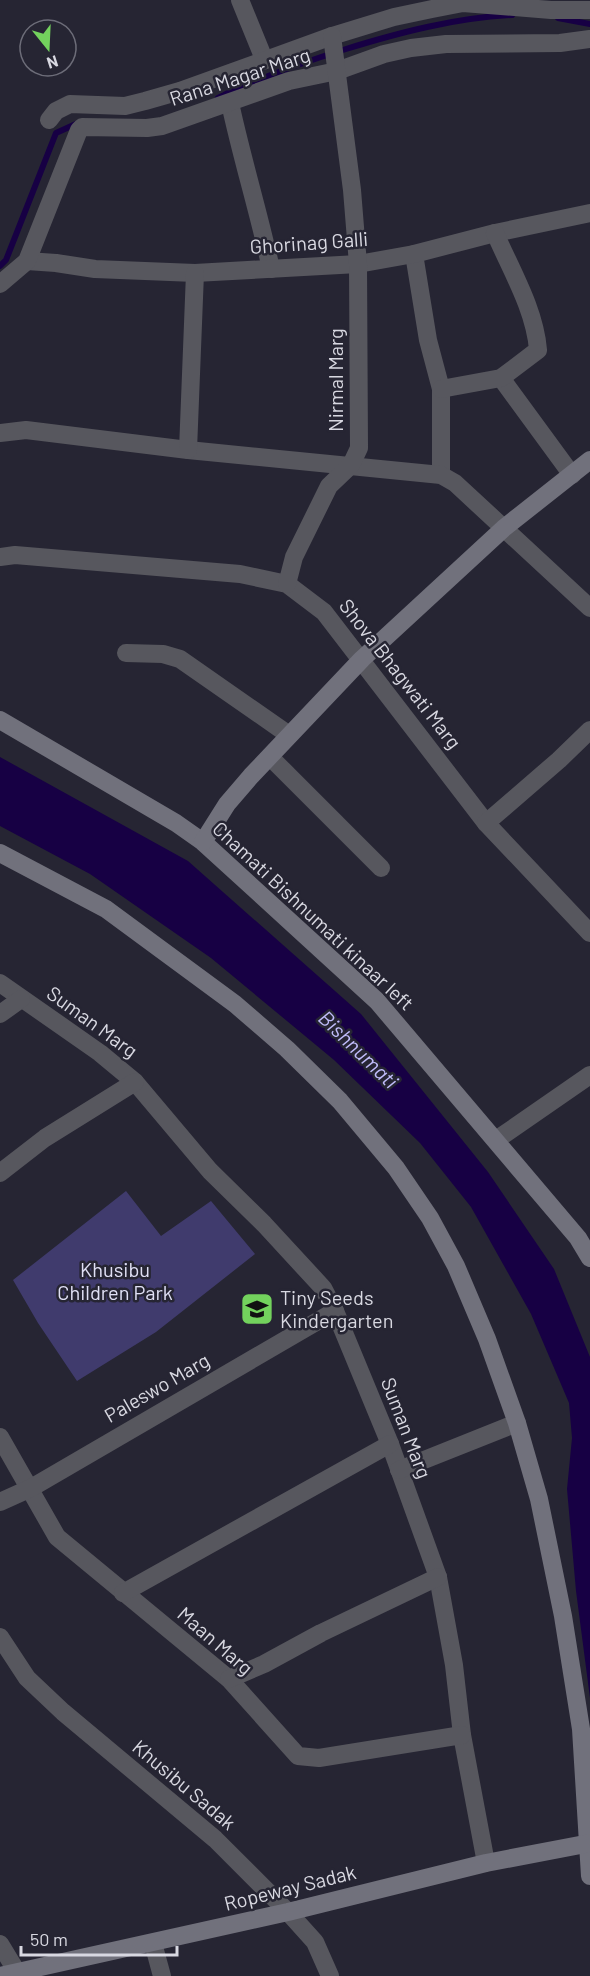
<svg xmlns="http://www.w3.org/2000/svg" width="590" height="1976" font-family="Barlow,sans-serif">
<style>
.green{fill:#403b6d}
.water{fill:#170044}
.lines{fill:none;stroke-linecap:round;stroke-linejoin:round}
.stream{stroke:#170044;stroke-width:6}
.street{stroke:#57575e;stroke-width:18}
.secondary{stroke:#71717c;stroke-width:18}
.labels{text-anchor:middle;stroke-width:5;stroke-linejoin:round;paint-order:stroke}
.street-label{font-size:20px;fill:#d8d8e1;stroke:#262533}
.park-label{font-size:20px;fill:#e0e0f5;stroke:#262533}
.poi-label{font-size:20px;fill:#d8d8e1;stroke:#262533;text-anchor:start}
.water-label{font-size:21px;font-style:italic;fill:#c0bcfa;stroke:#262533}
</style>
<rect width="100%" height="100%" fill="#262533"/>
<path class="green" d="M126,1191L161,1236L211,1201L255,1254L156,1332L77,1381L38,1323L13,1280Z"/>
<path class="water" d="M0,757L188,861L361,1014L488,1172L554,1269L590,1357V1698L576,1591L567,1489L572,1438L569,1403L531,1314L471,1207L420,1143L334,1060L211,958L90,874L0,826Z"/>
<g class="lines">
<g class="stream">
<path d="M558,18L590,24"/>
<path d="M218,98C260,77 301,63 346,49C401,32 455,18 512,15"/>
<path d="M0,266L6,260L56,133L78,123"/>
</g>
<g class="street">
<path d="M240,0L264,59"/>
<path d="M230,103C242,159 259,213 271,269"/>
<path d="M49,120L56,111L70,104L125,106L145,101L180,91L332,36L394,17L432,9L463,3L551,10H590"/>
<path d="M414,254L428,340L441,389V475"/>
<path d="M27,261L56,263L95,269L195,273L358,264L414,254L495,233L590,213"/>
<path d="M0,284L27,261L79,130L82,127L147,128L162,126L289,81L337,71L384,54L411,48L446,44L560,43L590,39"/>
<path d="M501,378L572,475"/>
<path d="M441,389L501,378L538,350C535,310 511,270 495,233"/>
<path d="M0,433L26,430L188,450L441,475L455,483L590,608"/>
<path d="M188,450L195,273"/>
<path d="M0,557L15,555L240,574L287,584L324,612L486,823L590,933"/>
<path d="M287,584L294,557L329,486L351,465L359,448L358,264L352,190L332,36"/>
<path d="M126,653L163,654L180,659L289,735"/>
<path d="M270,757L381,868"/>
<path d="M486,823L559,760L590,730"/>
<path d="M0,983L100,1053L135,1082L210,1171L264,1224L323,1288L335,1311L390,1444L438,1577L454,1665L462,1735L486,1863"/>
<path d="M0,1014L21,999"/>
<path d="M496,1140L590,1075"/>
<path d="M0,1173L45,1138L135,1082"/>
<path d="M0,1437L57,1537L229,1679L298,1756L319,1758L462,1735"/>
<path d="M399,1470L517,1423"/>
<path d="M0,1502L31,1488L335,1311"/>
<path d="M123,1593L390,1444"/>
<path d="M0,1637L27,1678L63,1712L215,1839L288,1912L315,1942L330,1976"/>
<path d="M229,1679L264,1664L321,1633L438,1577"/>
<path d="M153,1943L162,1976"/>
<path d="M0,1944L17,1972"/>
</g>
<g class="secondary">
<path d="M0,720L176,823L203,842L377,1001L578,1238L590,1258"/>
<path d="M203,842L227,804L251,776L362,659L504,528L590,460"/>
<path d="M0,853L106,909L235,1004L287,1049L340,1101L396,1168L430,1218L456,1266L487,1339L517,1423L539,1499L563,1616L581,1729L590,1876"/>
<path d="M0,1976L288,1912L486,1863L590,1843"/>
</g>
</g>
<defs>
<g id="school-square" transform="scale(1.725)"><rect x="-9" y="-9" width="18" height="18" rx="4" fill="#73d25d" stroke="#262533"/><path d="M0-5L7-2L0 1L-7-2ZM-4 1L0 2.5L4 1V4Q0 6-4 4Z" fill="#111"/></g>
</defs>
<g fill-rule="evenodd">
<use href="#school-square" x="257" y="1309"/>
</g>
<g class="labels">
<g class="street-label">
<text transform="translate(240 77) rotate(-18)" y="7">Rana Magar Marg</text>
<text transform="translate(309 243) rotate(-4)" y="7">Ghorinag Galli</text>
<text transform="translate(336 380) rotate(-90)" y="7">Nirmal Marg</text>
<text transform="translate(400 674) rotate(52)" y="7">Shova Bhagwati Marg</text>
<text transform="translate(313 916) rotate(43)" y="7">Chamati Bishnumati kinaar left</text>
<text transform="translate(92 1022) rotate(36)" y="7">Suman Marg</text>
<text transform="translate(157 1388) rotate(-30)" y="7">Paleswo Marg</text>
<text transform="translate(406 1428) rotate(69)" y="7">Suman Marg</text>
<text transform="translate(215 1641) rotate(41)" y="7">Maan Marg</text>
<text transform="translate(184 1785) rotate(40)" y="7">Khusibu Sadak</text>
<text transform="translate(290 1888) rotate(-14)" y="7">Ropeway Sadak</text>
</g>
<g class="park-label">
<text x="115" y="1277">Khusibu<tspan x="115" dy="23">Children Park</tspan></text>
</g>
<g class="poi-label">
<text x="280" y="1305">Tiny Seeds<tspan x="280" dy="23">Kindergarten</tspan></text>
</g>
<g class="water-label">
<text transform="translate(358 1050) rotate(44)" y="7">Bishnumati</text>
</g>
</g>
<g transform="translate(48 48) rotate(162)"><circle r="28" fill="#262533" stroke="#6d6d79" stroke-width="1.5"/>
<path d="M0-4.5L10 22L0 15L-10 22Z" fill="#73d25d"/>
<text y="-9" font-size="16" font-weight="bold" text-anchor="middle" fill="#d8d8e1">N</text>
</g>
<path d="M21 1946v9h156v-9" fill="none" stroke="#d8d8e1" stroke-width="3"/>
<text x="30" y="1946" font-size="18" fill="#d8d8e1" stroke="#262533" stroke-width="4.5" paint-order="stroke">50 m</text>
</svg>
